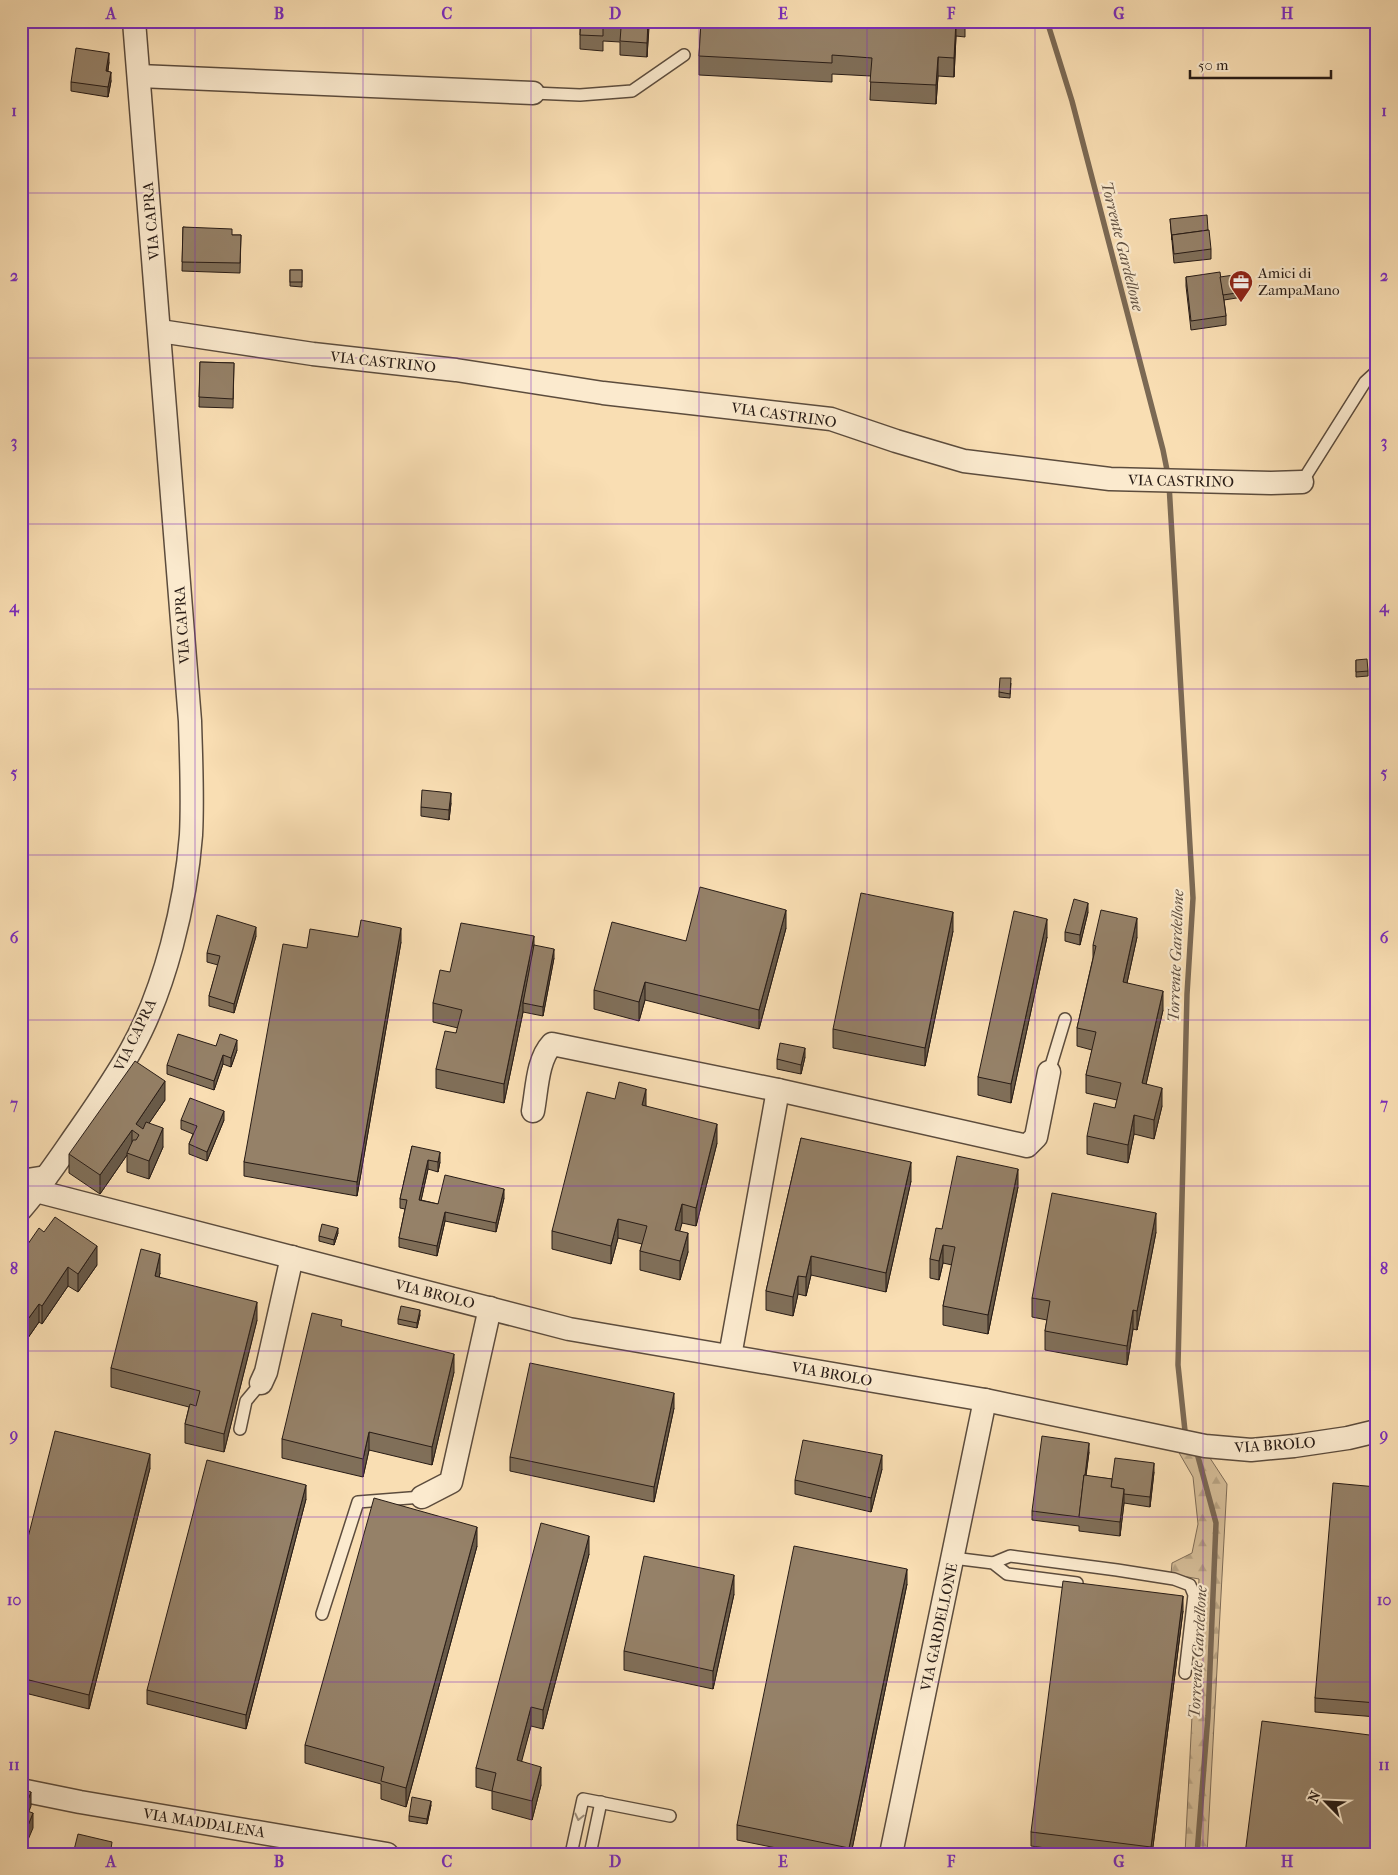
<svg xmlns="http://www.w3.org/2000/svg" width="1398" height="1875" font-family="'IM FELL French Canon',serif">
<style>
.forest{fill:url(#forest-firs);stroke:#7e6c57}
.lines{fill:none;stroke-linecap:round;stroke-linejoin:round}
.stream{stroke:#7b6954;stroke-width:5.5}
.lane-casing{stroke:#5c4c3d;stroke-width:14}
.street-casing{stroke:#5c4c3d;stroke-width:25}
.lane{stroke:#fbeace;stroke-width:11}
.street{stroke:#fbeace;stroke-width:22}
.wall{fill:#806f59;stroke:#281c16}
.shaded-wall{fill:#685a49;stroke:#281c16}
.building{fill:#958168;stroke:#281c16}
.oneway{stroke:#9c8d7b}
.grid{fill:none;stroke:#7b2cbf;stroke-width:1;stroke-opacity:0.55}
.labels{text-anchor:middle;stroke-width:4.5;stroke-linejoin:round;paint-order:stroke}
.street-label{font-size:15px;fill:#281c16;stroke:#fbeace}
.poi-label{font-size:15px;fill:#281c16;stroke:#fbeace;text-anchor:start}
.water-label{font-size:16px;font-style:italic;fill:#5f4f40;stroke:#fbeace}
.neatline{fill:none;stroke:#7b2cbf;stroke-width:2}
.grid-label{font-size:16px;text-anchor:middle;font-weight:bold;fill:#7b2cbf}
</style>
<defs>
<pattern id="forest-firs" width="22" height="20" patternUnits="userSpaceOnUse" patternTransform="scale(1.25)"><rect width="22" height="20" fill="#d5bd98"/><path d="M5 1l3.5 6h-7zM16 11l3.5 6h-7z" fill="#b7a282"/></pattern>
</defs>
<rect width="100%" height="100%" fill="#f9deb3"/>
<filter id="stains"><feTurbulence type="fractalNoise" baseFrequency=".004" numOctaves="4"/><feColorMatrix values="0 0 0 0 .2 0 0 0 0 .09 0 0 0 0 .02 0 0 0 .5 -.17"/></filter>
<radialGradient id="worn" r=".72"><stop offset=".6" stop-color="#630" stop-opacity="0"/><stop offset="1" stop-color="#630" stop-opacity=".3"/></radialGradient>
<path class="forest" d="M1178,1451L1208,1455L1227,1484L1207,1854H1185L1199,1579L1171,1574L1172,1563L1192,1553L1198,1524L1193,1477Z"/>
<g class="lines">
<g class="stream">
<path d="M1047,21L1072,101L1163,450L1168,475"/>
<path d="M1169,484L1193,898L1187,994L1178,1365L1185,1431"/>
<path d="M1197,1453L1216,1523L1208,1716L1197,1854"/>
</g>
<g class="lane-casing">
<g id="lane">
<path d="M533,93L580,95L632,91L684,55"/>
<path d="M1302,482L1365,382L1377,371"/>
<path d="M1049,1072L1065,1019"/>
<path d="M240,1429L246,1401L261,1383"/>
<path d="M953,1558L993,1563L1007,1574L1077,1583"/>
<path d="M993,1563L1010,1556L1117,1570L1174,1579L1190,1585L1194,1595L1185,1673"/>
<path d="M322,1614L358,1502L422,1497"/>
<path d="M571,1854L583,1799L670,1816"/>
<path d="M590,1854L601,1802"/>
</g>
</g>
<g class="street-casing">
<g id="street">
<path d="M139,76L533,93"/>
<path d="M160,331L313,354L456,370L603,393L831,419L896,441L964,461L1110,479L1271,483L1302,482"/>
<path d="M533,1111C537,1090 537,1060 552,1044L778,1090L1027,1146L1036,1137L1049,1072"/>
<path d="M21,1181L46,1177"/>
<path d="M36,1191L569,1329L985,1400L1205,1446L1251,1450L1294,1446L1348,1438L1377,1431"/>
<path d="M21,1209C43,1184 61,1156 80,1129C98,1103 116,1077 131,1050C165,990 186,902 191,835C193,797 191,759 190,721L134,21"/>
<path d="M730,1356L778,1090"/>
<path d="M261,1383L266,1372L292,1257"/>
<path d="M422,1497L451,1482L490,1308"/>
<path d="M21,1790L80,1802L387,1854"/>
<path d="M891,1854L985,1400"/>
</g>
</g>
<use href="#lane" class="lane"/>
<use href="#street" class="street"/>
</g>
<g class="wall">
<path d="M563,21H649L647,57L620,55V42L603,41V51L580,49V28L563,27Z"/>
<path d="M701,21H965V37L956,36L954,77L938,76L936,104L870,100L871,76L832,74V82L699,75V56Z"/>
<path d="M109,62L108,71L111,81L108,97L71,91V82Z"/>
<path d="M1170,219L1211,249V259L1174,263Z"/>
<path d="M183,227L232,235H241L240,273L182,271Z"/>
<path d="M290,270H302V287L290,286Z"/>
<path d="M1186,277H1220L1243,292V297L1224,300L1226,316V325L1191,330L1186,286Z"/>
<path d="M200,362L234,363L233,408L199,407Z"/>
<path d="M1356,660L1368,671V676L1356,677Z"/>
<path d="M1011,683L1010,698L999,697V692Z"/>
<path d="M451,803L449,820L421,816V807Z"/>
<path d="M1088,912L1080,945L1065,941V932Z"/>
<path d="M786,928L759,1029L645,1000L639,1021L594,1009V990L686,941Z"/>
<path d="M953,931L925,1066L833,1048V1029Z"/>
<path d="M256,936L234,1013L209,1006V996L218,965L207,962V953Z"/>
<path d="M358,937L401,942L357,1196L244,1176V1162L307,948Z"/>
<path d="M1047,937L1011,1103L978,1095V1077Z"/>
<path d="M1137,937L1127,983L1163,1010L1146,1084L1162,1106L1154,1139L1134,1134L1128,1163L1087,1154V1136L1115,1108L1117,1100L1086,1093V1075L1092,1050L1077,1046V1028L1093,958V945Z"/>
<path d="M534,945L554,958L543,1016L523,1012L504,1103L436,1088V1069L456,1033L458,1028L433,1022V1003L450,972Z"/>
<path d="M216,1046L237,1050L231,1067L223,1064L214,1090L167,1074V1065Z"/>
<path d="M805,1057L801,1074L777,1069V1059Z"/>
<path d="M165,1100L149,1123L163,1147L149,1179L127,1172V1155L100,1194L69,1173V1154Z"/>
<path d="M646,1106L717,1143L696,1226L682,1223L679,1231L688,1252L680,1280L640,1270V1251L642,1244L618,1238L611,1264L552,1249V1231Z"/>
<path d="M181,1120H224L207,1161L189,1154V1144L193,1134L181,1129Z"/>
<path d="M801,1138L911,1181L886,1292L811,1275L806,1296L798,1294L793,1316L766,1310V1291Z"/>
<path d="M412,1146L440,1162L438,1172L428,1169L421,1200L438,1204L504,1198L496,1232L445,1221L437,1256L399,1247V1238L405,1209L400,1208V1199Z"/>
<path d="M1018,1187L988,1334L943,1325V1306L952,1265L943,1263L939,1280L930,1278V1259L942,1229Z"/>
<path d="M44,1232L97,1265L78,1292L68,1286L42,1324L39,1322L23,1345L21,1344V1254Z"/>
<path d="M1156,1232L1137,1330L1133,1329L1127,1365L1045,1350V1331L1047,1320L1032,1317V1298Z"/>
<path d="M338,1233L334,1245L319,1241V1236Z"/>
<path d="M160,1273L159,1277L257,1320L224,1452L185,1443V1424L189,1407L111,1387V1368Z"/>
<path d="M420,1315L417,1328L398,1324V1319Z"/>
<path d="M342,1327L454,1372L432,1465L369,1450L363,1477L282,1458V1439Z"/>
<path d="M674,1408L654,1502L510,1471V1457Z"/>
<path d="M1089,1452L1086,1476L1112,1479L1154,1472L1150,1507L1124,1503L1120,1536L1079,1531V1526L1032,1520V1511Z"/>
<path d="M150,1468L89,1709L21,1692V1565Z"/>
<path d="M882,1469L871,1512L795,1494V1480Z"/>
<path d="M1377,1487V1717L1315,1712V1698Z"/>
<path d="M306,1499L246,1729L147,1704V1690Z"/>
<path d="M477,1546L406,1807L381,1799V1784L305,1763V1745Z"/>
<path d="M589,1554L543,1729L531,1726L521,1761L541,1785L532,1820L492,1809V1791L476,1787V1768Z"/>
<path d="M907,1584L851,1854H806L737,1840V1825Z"/>
<path d="M734,1594L713,1689L624,1670V1651Z"/>
<path d="M1183,1611L1152,1854H1090L1031,1846V1832Z"/>
<path d="M431,1805L427,1824L409,1821V1816Z"/>
</g>
<g class="shaded-wall">
<path d="M648,21L649,28L647,57V43Z"/>
<path d="M956,21V36L954,77V58Z"/>
<path d="M109,53V62L106,81V71Z"/>
<path d="M938,57V76L936,104V85Z"/>
<path d="M111,72V81L108,97V87Z"/>
<path d="M451,793V803L449,820V810Z"/>
<path d="M1088,903V912L1080,945V935Z"/>
<path d="M786,910V928L759,1029V1010Z"/>
<path d="M953,912V931L925,1066V1048Z"/>
<path d="M1137,918V937L1123,1001V982Z"/>
<path d="M1047,919V937L1011,1103V1084Z"/>
<path d="M256,927V936L234,1013V1004Z"/>
<path d="M401,928V942L357,1196V1182Z"/>
<path d="M534,936V954L523,1003V1012L504,1103V1084Z"/>
<path d="M554,949V958L543,1016V1007Z"/>
<path d="M645,982V1000L639,1021V1002Z"/>
<path d="M1163,991V1010L1142,1102V1083Z"/>
<path d="M237,1040V1050L231,1067V1058Z"/>
<path d="M805,1048V1057L801,1074V1065Z"/>
<path d="M223,1055V1064L214,1090V1081Z"/>
<path d="M165,1081V1100L139,1138V1135L136,1124Z"/>
<path d="M1162,1088V1106L1154,1139V1120Z"/>
<path d="M646,1089V1107L642,1105Z"/>
<path d="M224,1111V1120L207,1161V1152Z"/>
<path d="M1134,1115V1134L1128,1163V1145Z"/>
<path d="M717,1124V1143L696,1226V1208Z"/>
<path d="M163,1128V1147L149,1179V1161Z"/>
<path d="M132,1130V1148L127,1153V1155L100,1194V1175Z"/>
<path d="M440,1152V1162L438,1172V1162Z"/>
<path d="M428,1160V1169L419,1210V1200Z"/>
<path d="M911,1162V1181L886,1292V1273Z"/>
<path d="M1018,1169V1187L988,1334V1315Z"/>
<path d="M504,1189V1198L496,1232V1223Z"/>
<path d="M682,1204V1223L675,1249V1230Z"/>
<path d="M445,1212V1221L437,1256V1246Z"/>
<path d="M1156,1213V1232L1137,1330V1311Z"/>
<path d="M618,1219V1238L611,1264V1246Z"/>
<path d="M338,1228V1233L334,1245V1240Z"/>
<path d="M688,1233V1252L680,1280V1261Z"/>
<path d="M943,1245V1263L939,1280V1261Z"/>
<path d="M97,1246V1265L78,1292V1274Z"/>
<path d="M160,1254V1273L155,1295V1276Z"/>
<path d="M811,1256V1275L806,1296V1277Z"/>
<path d="M68,1267V1286L42,1324V1306Z"/>
<path d="M798,1276V1294L793,1316V1297Z"/>
<path d="M257,1302V1320L224,1452V1434Z"/>
<path d="M39,1304V1322L23,1345V1326Z"/>
<path d="M420,1310V1315L417,1328V1323Z"/>
<path d="M1133,1310V1329L1127,1365V1346Z"/>
<path d="M454,1354V1372L432,1465V1447Z"/>
<path d="M674,1393V1408L654,1502V1487Z"/>
<path d="M369,1432V1450L363,1477V1459Z"/>
<path d="M1089,1443V1452L1080,1517H1079Z"/>
<path d="M150,1454V1468L89,1709V1695Z"/>
<path d="M882,1455V1469L871,1512V1498Z"/>
<path d="M1154,1463V1472L1150,1507V1497Z"/>
<path d="M306,1485V1499L246,1729V1715Z"/>
<path d="M1124,1489V1503L1120,1536V1522Z"/>
<path d="M477,1527V1546L406,1807V1788Z"/>
<path d="M589,1536V1554L543,1729V1710Z"/>
<path d="M907,1569V1584L851,1854H849V1848Z"/>
<path d="M734,1575V1594L713,1689V1671Z"/>
<path d="M1183,1596V1611L1152,1854H1151V1847Z"/>
<path d="M531,1707V1726L517,1779V1760Z"/>
<path d="M541,1767V1785L532,1820V1801Z"/>
<path d="M31,1792V1806L24,1824V1810Z"/>
<path d="M431,1801V1805L427,1824V1819Z"/>
<path d="M33,1813V1828L22,1854H21V1843Z"/>
</g>
<g class="building">
<path d="M581,21H648L647,43L620,41L621,28L603,27V36L580,35Z"/>
<path d="M701,21H956L954,58L938,57L936,85L870,82L872,58L832,55V63L699,56Z"/>
<path d="M76,48L109,53L106,71L111,72L108,87L71,82Z"/>
<path d="M1207,215L1208,230L1172,235V240L1170,219Z"/>
<path d="M183,227L232,229V235H241L240,263L182,262Z"/>
<path d="M1209,230L1211,249L1174,254L1172,235Z"/>
<rect x="290" y="270" width="12" height="12"/>
<path d="M1220,272L1226,316L1191,321L1186,277Z"/>
<path d="M1241,274L1243,292L1223,295L1220,277Z"/>
<path d="M200,362L234,363L233,399L199,397Z"/>
<path d="M1367,659L1368,671L1356,672V660Z"/>
<path d="M1000,678H1011L1010,694L999,692Z"/>
<path d="M422,790L451,793L449,810L421,807Z"/>
<path d="M700,887L786,910L759,1010L645,982L639,1002L594,990L612,922L686,941Z"/>
<path d="M861,893L953,912L925,1048L833,1029Z"/>
<path d="M1074,899L1088,903L1080,935L1065,932Z"/>
<path d="M1101,910L1137,918L1123,982L1163,991L1142,1083L1162,1088L1154,1120L1134,1115L1128,1145L1087,1136L1094,1103L1115,1108L1121,1083L1086,1075L1096,1032L1077,1028L1096,946L1093,945Z"/>
<path d="M1014,911L1047,919L1011,1084L978,1077Z"/>
<path d="M217,915L256,927L234,1004L209,996L220,956L207,953Z"/>
<path d="M361,920L401,928L357,1182L244,1162L283,944L307,948L310,929L358,937Z"/>
<path d="M461,923L534,936L504,1084L436,1069L445,1031L456,1033L462,1010L433,1003L440,970L450,972Z"/>
<path d="M534,945L554,949L543,1007L523,1003Z"/>
<path d="M178,1034L216,1046L220,1034L237,1040L231,1058L223,1055L214,1081L167,1065Z"/>
<path d="M780,1043L805,1048L801,1065L777,1059Z"/>
<path d="M135,1061L165,1081L136,1124L143,1129L146,1122L163,1128L149,1161L127,1153L133,1140H136L139,1135L132,1130L100,1175L69,1154Z"/>
<path d="M619,1082L646,1089L642,1105L717,1124L696,1208L682,1204L675,1230L688,1233L680,1261L640,1251L647,1226L618,1219L611,1246L552,1231L587,1092L615,1099Z"/>
<path d="M190,1098L224,1111L207,1152L189,1144L197,1126L181,1120Z"/>
<path d="M801,1138L911,1162L886,1273L811,1256L806,1277L798,1276L793,1297L766,1291Z"/>
<path d="M412,1146L440,1152L438,1162L428,1160L419,1200L438,1204L445,1175L504,1189L496,1223L445,1212L437,1246L399,1238L407,1200L400,1199Z"/>
<path d="M957,1156L1018,1169L988,1315L943,1306L955,1247L943,1245L939,1261L930,1259L936,1228L942,1229Z"/>
<path d="M1052,1193L1156,1213L1137,1311L1133,1310L1127,1346L1045,1331L1050,1301L1032,1298Z"/>
<path d="M55,1217L97,1246L78,1274L68,1267L42,1306L39,1304L23,1326L21,1325V1254L39,1228L44,1232Z"/>
<path d="M322,1224L338,1228L334,1240L319,1236Z"/>
<path d="M141,1249L160,1254L155,1276L257,1302L224,1434L185,1424L190,1404L196,1406L200,1391L111,1368Z"/>
<path d="M401,1306L420,1310L417,1323L398,1319Z"/>
<path d="M312,1313L342,1320L341,1326L454,1354L432,1447L369,1432L363,1459L282,1439Z"/>
<path d="M530,1363L674,1393L654,1487L510,1457Z"/>
<path d="M55,1431L150,1454L89,1695L21,1678V1565Z"/>
<path d="M1042,1436L1089,1443L1085,1475H1084L1079,1517L1032,1511Z"/>
<path d="M803,1440L882,1455L871,1498L795,1480Z"/>
<path d="M1115,1458L1154,1463L1150,1497L1124,1494V1489L1111,1487Z"/>
<path d="M207,1460L306,1485L246,1715L147,1690Z"/>
<path d="M1084,1475L1112,1479L1111,1487L1124,1489L1120,1522L1079,1517Z"/>
<path d="M1333,1483L1377,1487V1703L1315,1698Z"/>
<path d="M374,1498L477,1527L406,1788L381,1781L384,1767L305,1745Z"/>
<path d="M541,1523L589,1536L543,1710L531,1707L517,1760L541,1767L532,1801L492,1791L496,1773L476,1768Z"/>
<path d="M794,1546L907,1569L849,1848L737,1825Z"/>
<path d="M644,1556L734,1575L713,1671L624,1651Z"/>
<path d="M1063,1581L1183,1596L1151,1847L1031,1832Z"/>
<path d="M1262,1721L1377,1736V1854H1245Z"/>
<path d="M21,1788L31,1792L24,1810L33,1813L21,1843Z"/>
<path d="M412,1797L431,1801L427,1819L409,1816Z"/>
<path d="M78,1834L112,1842L111,1849L129,1854H73Z"/>
</g>
<defs><path id="oneway-chevron" d="M-2-3.5L2.5 0L-2 3.5" fill="none" stroke-width="1.6" stroke-linecap="round" stroke-linejoin="round" transform="scale(1.25)"/></defs>
<use class="oneway" href="#oneway-chevron" transform="translate(579 1817) rotate(103)"/>
<path class="grid" d="M195,21V1854M363,21V1854M531,21V1854M699,21V1854M867,21V1854M1035,21V1854M1203,21V1854M21,193H1377M21,358H1377M21,524H1377M21,689H1377M21,855H1377M21,1020H1377M21,1186H1377M21,1351H1377M21,1517H1377M21,1682H1377"/>
<defs>
<g id="office-pin" transform="scale(1.25)"><path d="M0 17L-7.5 6A9.5 9.5 0 1 1 7.5 6Z" fill="#8f2418" stroke="#fbeace"/><path d="M-6-3h4V-5.5h4V-3h4V5H-6ZM-1-4.5V-3h2v-1.5ZM-6 0V1H6V0Z" fill="#fff"/></g>
</defs>
<g fill-rule="evenodd">
<use href="#office-pin" x="1241" y="282"/>
</g>
<g class="labels">
<g class="street-label">
<text transform="translate(151 221) rotate(-95)" y="5">VIA CAPRA</text>
<text transform="translate(383 362) rotate(6)" y="5">VIA CASTRINO</text>
<text transform="translate(784 415) rotate(8)" y="5">VIA CASTRINO</text>
<text transform="translate(1181 481) rotate(1)" y="5">VIA CASTRINO</text>
<text transform="translate(182 625) rotate(-94)" y="5">VIA CAPRA</text>
<text transform="translate(135 1035) rotate(-64)" y="5">VIA CAPRA</text>
<text transform="translate(435 1294) rotate(14)" y="5">VIA BROLO</text>
<text transform="translate(832 1374) rotate(10)" y="5">VIA BROLO</text>
<text transform="translate(1275 1445) rotate(-4)" y="5">VIA BROLO</text>
<text transform="translate(939 1627) rotate(-78)" y="5">VIA GARDELLONE</text>
<text transform="translate(204 1823) rotate(9)" y="5">VIA MADDALENA</text>
</g>
<g class="poi-label">
<text x="1258" y="278">Amici di<tspan x="1258" dy="17">ZampaMano</tspan></text>
</g>
<g class="water-label">
<text transform="translate(1123 246) rotate(76)" y="6">Torrente Gardellone</text>
<text transform="translate(1175 956) rotate(-88)" y="6">Torrente Gardellone</text>
<text transform="translate(1197 1652) rotate(-87)" y="6">Torrente Gardellone</text>
</g>
</g>
<rect width="1398" height="1875" fill="none" stroke="#f9deb3" stroke-width="55"/>
<g transform="translate(1326 1802) rotate(294)" stroke="#fbeace" stroke-width="4" paint-order="stroke">
<path d="M0-4L9 19L0 12L-9 19Z" fill="#281c16"/>
<text y="-8" font-size="14" font-weight="bold" text-anchor="middle" fill="#281c16">N</text>
</g>
<path d="M1190 70v8h141v-8" fill="none" stroke="#281c16" stroke-width="2.5"/>
<text x="1198" y="70" font-size="15" fill="#281c16" stroke="#fbeace" stroke-width="4" paint-order="stroke">50 m</text>
<rect x="28" y="28" width="1342" height="1820" class="neatline"/>
<g class="grid-label">
<text x="111" y="19">A</text>
<text x="279" y="19">B</text>
<text x="447" y="19">C</text>
<text x="615" y="19">D</text>
<text x="783" y="19">E</text>
<text x="951" y="19">F</text>
<text x="1119" y="19">G</text>
<text x="1287" y="19">H</text>
<text x="14" y="116">1</text>
<text x="1384" y="116">1</text>
<text x="14" y="281">2</text>
<text x="1384" y="281">2</text>
<text x="14" y="447">3</text>
<text x="1384" y="447">3</text>
<text x="14" y="612">4</text>
<text x="1384" y="612">4</text>
<text x="14" y="778">5</text>
<text x="1384" y="778">5</text>
<text x="14" y="943">6</text>
<text x="1384" y="943">6</text>
<text x="14" y="1109">7</text>
<text x="1384" y="1109">7</text>
<text x="14" y="1274">8</text>
<text x="1384" y="1274">8</text>
<text x="14" y="1440">9</text>
<text x="1384" y="1440">9</text>
<text x="14" y="1605">10</text>
<text x="1384" y="1605">10</text>
<text x="14" y="1770">11</text>
<text x="1384" y="1770">11</text>
<text x="111" y="1867">A</text>
<text x="279" y="1867">B</text>
<text x="447" y="1867">C</text>
<text x="615" y="1867">D</text>
<text x="783" y="1867">E</text>
<text x="951" y="1867">F</text>
<text x="1119" y="1867">G</text>
<text x="1287" y="1867">H</text>
</g>
<rect width="100%" height="100%" filter="url(#stains)"/>
<rect width="100%" height="100%" fill="url(#worn)"/>
</svg>
